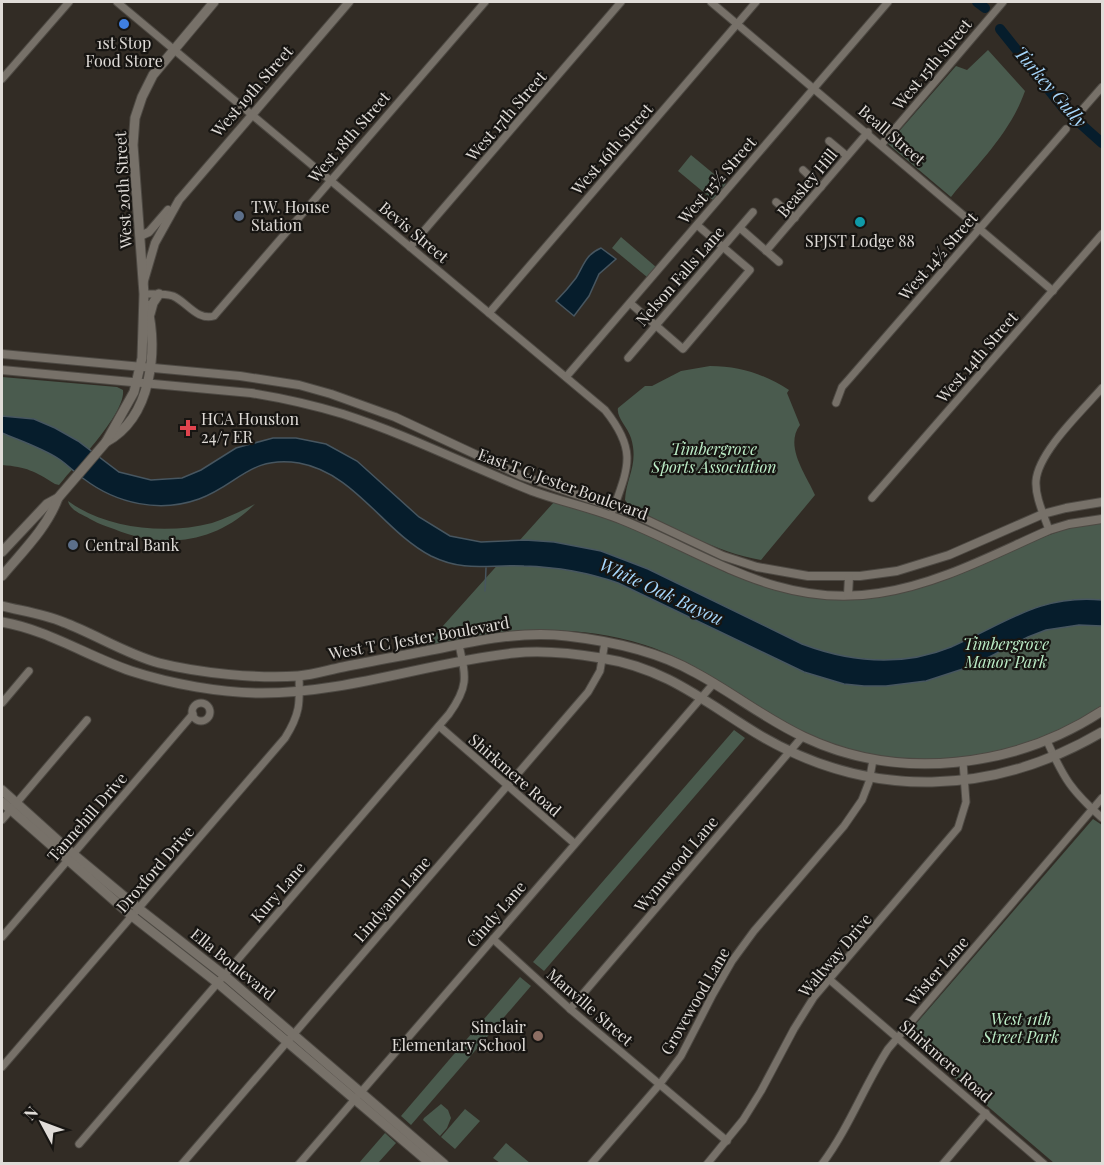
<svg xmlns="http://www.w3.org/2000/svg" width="1104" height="1165" font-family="'Playfair Display',serif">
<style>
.green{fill:#4a5b4e}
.water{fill:#061d2c;stroke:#475660;stroke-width:1.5}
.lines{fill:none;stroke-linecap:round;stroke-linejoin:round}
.stream{stroke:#475660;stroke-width:1.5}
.river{stroke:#061d2c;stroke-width:10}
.minor-casing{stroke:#4d4943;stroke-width:9}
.tertiary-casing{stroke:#4d4943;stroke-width:10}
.secondary-casing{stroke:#4d4943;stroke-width:11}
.minor{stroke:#777169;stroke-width:7}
.tertiary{stroke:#777169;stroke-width:8}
.secondary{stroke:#777169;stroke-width:9}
.shop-dot{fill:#3f7fe0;stroke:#171512;stroke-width:2}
.service-dot{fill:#5c6f8a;stroke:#171512;stroke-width:2}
.culture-dot{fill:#0f9aa8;stroke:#171512;stroke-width:2}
.health-dot{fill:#e0444e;stroke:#171512;stroke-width:2}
.education-dot{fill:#8d6e63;stroke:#171512;stroke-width:2}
.labels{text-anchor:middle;stroke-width:4.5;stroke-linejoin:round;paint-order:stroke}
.poi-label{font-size:16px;fill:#e0dcd8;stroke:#171512;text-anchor:start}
.street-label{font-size:16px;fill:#e0dcd8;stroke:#171512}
.park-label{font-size:16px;font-style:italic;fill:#bcedc7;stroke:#171512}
.water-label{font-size:18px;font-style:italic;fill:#a7d7fc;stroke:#171512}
</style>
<rect width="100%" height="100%" fill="#322c25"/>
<g class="green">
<path d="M988,50L1025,91C1011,132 978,164 951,197L888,144L956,66L967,70Z"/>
<path d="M691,155L726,184L713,200L678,171Z"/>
<path d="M621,237L656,267L647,277L612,248Z"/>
<path d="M710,366C740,366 764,374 789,390L787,393L800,425C784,446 806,475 815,495L761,560C714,552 673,526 630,507L625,500C626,478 639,464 631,438C628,428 616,417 618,408L645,386H652L681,371Z"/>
<path d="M2,377L117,387L123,390C126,412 79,461 64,479L59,485L55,484C34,471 27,467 2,465Z"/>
<path d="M68,501C106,529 166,535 212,523C227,518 241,511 255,504C216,543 164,550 114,529C106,526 99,524 92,520C84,515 70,511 68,501Z"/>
<path d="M554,502L624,524L727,573L769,588L791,593L876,596L1069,528L1102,522V707C1075,723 1047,738 1016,748C946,768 860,764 795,729C744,701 701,663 645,645C568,621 502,631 425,646Z"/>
<path d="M734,730L745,738L544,971L533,962Z"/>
<path d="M1093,819L1102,825V1163H1054L909,1039L908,1033Z"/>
<path d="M520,977L531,986L411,1125L401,1116Z"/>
<path d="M441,1104L448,1110L451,1118L447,1128L440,1136L423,1120L424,1118Z"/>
<path d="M465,1109L480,1121L455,1149L441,1137Z"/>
<path d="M385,1133L396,1143L378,1163H359Z"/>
<path d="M506,1143L530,1163H500L493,1158Z"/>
</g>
<g class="water">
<path d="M601,248L616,259L599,274L589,296L574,316L556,301C563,294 570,286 576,278C584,265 585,255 601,248Z"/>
<path d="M2,416L34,419L55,428L78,441L119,472L151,480L182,478L201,470L236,448L273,438H296L326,444L357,461L419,517L450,536L481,542L525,540L554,542L601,551L648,569L802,644C850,662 902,667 951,647C1005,624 1039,594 1102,600V626L1079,625L1046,630L1028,637L972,666L926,681L886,686H864L844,684L804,672L618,583C587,572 557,567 524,566C489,564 466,573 431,556C383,531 355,473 299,463C250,455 238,485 199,499C160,513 117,504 84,479C75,473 68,465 59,459C42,448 21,441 2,433Z"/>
</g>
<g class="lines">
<path class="stream" d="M485,591L486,568"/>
<g class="river">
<path d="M977,2L985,8"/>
<path d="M1000,29L1065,110L1102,143"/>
</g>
<g class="minor-casing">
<g id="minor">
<path d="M117,2L605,410C637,450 629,466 613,510"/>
<path d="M711,2L1053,291"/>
<path d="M2,79L69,2"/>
<path d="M1081,111L1102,87"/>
<path d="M829,141L847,156"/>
<path d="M882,144L1003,2"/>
<path d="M803,170L821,187"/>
<path d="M776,202L795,218"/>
<path d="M740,228L779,262"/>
<path d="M410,247L621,2"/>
<path d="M766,251L868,132"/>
<path d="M144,294C154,294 164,293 173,296C187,302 197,321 214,316L485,2"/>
<path d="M630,303L683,349L750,270L697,225"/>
<path d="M489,313L756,2"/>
<path d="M628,358L753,212"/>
<path d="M566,377L888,2"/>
<path d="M836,403L842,387L850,378L1066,129"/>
<path d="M872,498L1102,234"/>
<path d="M1049,530C1044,515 1035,497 1036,481C1038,452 1083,410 1102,388"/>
<path d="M2,703L29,671"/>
<circle cx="201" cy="712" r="9"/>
<path d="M439,726L574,843"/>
<path d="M1047,741C1064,779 1071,790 1102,818"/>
<path d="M2,820L87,720"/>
<path d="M2,937L193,714"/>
<path d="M493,939L570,1009L727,1141"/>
<path d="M830,980L1044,1164"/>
<path d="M570,1009L802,737"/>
<path d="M2,1067L285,738C300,714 300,704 299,676"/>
<path d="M79,1144L449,714C469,686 466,677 459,645"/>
<path d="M182,1164L588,692L600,671L605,642"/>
<path d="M299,1164L714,683"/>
<path d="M591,1164L659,1085L681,1056L713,994L732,961L754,931L844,826L862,800L869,782L873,760"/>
<path d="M707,1164L743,1120L761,1091L794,1029L814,997L958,828L966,802L963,762"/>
<path d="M822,1164C849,1128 864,1086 888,1049L1102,798"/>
<path d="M943,1164L986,1113"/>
</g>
</g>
<g class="tertiary-casing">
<g id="tertiary">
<path d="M140,236L149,232L168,210"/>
<path d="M143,284L155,243L179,200L349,2"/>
<path d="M2,354L240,376L299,385L331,394L395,417L522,476L634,514L723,556L757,567L808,576H860L897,571L949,555L1043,514L1066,508L1102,502"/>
<path d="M2,370L251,393C282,398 313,405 343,414C408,435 469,466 532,491C562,502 593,508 622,520C709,555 780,609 879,593C939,584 994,554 1049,530L1069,524L1102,519"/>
<path d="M848,595L849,577"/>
</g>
</g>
<g class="secondary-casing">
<g id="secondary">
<path d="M150,314L153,303L159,294"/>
<path d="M106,442C152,417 158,351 147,305"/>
<path d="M2,552L47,504L58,498L106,442L134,392L142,358L144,294L133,145L135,118L142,97L153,75L214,2"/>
<path d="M2,576C22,552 47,528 58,498"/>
<path d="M2,606C22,611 44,614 63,622C95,634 126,654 159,663C199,673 257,679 298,676C313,675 328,670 343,667C377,660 412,654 446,647C485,639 526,631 567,636C610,641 655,650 694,672C732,692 765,719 804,737C899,782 1015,768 1102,711"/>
<path d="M2,622C48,630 87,656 131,671C171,684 221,693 262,693C348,693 429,662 514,653C543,650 572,653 601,658C667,668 706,703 761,736C871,800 993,796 1102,732"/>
<path d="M2,790L73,854L138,908L225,976L444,1164"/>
<path d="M2,802L132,916L219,984L431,1164"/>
</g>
</g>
<use href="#minor" class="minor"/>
<use href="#tertiary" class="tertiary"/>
<use href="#secondary" class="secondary"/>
</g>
<circle class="shop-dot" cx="124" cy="24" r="6"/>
<g class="service-dot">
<circle cx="239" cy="216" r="6"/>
<circle cx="73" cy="545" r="6"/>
</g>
<circle class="culture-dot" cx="860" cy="222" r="6"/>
<path class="health-dot" d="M185 419h6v6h6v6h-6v6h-6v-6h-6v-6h6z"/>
<circle class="education-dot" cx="538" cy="1036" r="6"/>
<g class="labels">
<g class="poi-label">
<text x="124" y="49" text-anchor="middle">1st Stop<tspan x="124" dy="18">Food Store</tspan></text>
<text x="251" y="213">T.W. House<tspan x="251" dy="18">Station</tspan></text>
<text x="860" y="247" text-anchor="middle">SPJST Lodge 88</text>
<text x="201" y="425">HCA Houston<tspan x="201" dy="18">24/7 ER</tspan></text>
<text x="85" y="551">Central Bank</text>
<text x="526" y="1033" text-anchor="end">Sinclair<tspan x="526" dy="18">Elementary School</tspan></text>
</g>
<g class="street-label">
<text transform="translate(932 64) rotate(-50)" y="6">West 15th Street</text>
<text transform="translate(252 91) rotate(-49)" y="6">West 19th Street</text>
<text transform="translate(506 116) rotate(-49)" y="6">West 17th Street</text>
<text transform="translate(892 135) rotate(41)" y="6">Beall Street</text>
<text transform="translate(349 137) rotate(-49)" y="6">West 18th Street</text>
<text transform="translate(612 149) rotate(-49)" y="6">West 16th Street</text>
<text transform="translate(717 180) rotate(-49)" y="6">West 15½ Street</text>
<text transform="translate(807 183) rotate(-50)" y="6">Beasley Hill</text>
<text transform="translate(123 190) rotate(-93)" y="6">West 20th Street</text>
<text transform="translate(414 232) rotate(40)" y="6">Bevis Street</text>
<text transform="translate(938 256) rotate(-49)" y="6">West 14½ Street</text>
<text transform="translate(680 276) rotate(-49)" y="6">Nelson Falls Lane</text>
<text transform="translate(977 357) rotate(-49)" y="6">West 14th Street</text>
<text transform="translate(563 484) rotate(20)" y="6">East T C Jester Boulevard</text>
<text transform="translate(419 638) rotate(-10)" y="6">West T C Jester Boulevard</text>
<text transform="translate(515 775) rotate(41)" y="6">Shirkmere Road</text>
<text transform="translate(87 817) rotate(-49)" y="6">Tannehill Drive</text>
<text transform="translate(676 864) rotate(-50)" y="6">Wynnwood Lane</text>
<text transform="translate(155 869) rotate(-49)" y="6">Droxford Drive</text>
<text transform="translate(278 892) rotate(-49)" y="6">Kury Lane</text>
<text transform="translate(392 899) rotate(-49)" y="6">Lindyann Lane</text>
<text transform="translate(496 914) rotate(-49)" y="6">Cindy Lane</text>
<text transform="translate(835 955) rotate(-50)" y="6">Waltway Drive</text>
<text transform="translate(233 964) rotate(39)" y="6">Ella Boulevard</text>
<text transform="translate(937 971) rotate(-49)" y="6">Wister Lane</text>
<text transform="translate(695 1001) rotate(-60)" y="6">Grovewood Lane</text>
<text transform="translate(590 1007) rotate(41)" y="6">Manville Street</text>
<text transform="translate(946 1061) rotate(41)" y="6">Shirkmere Road</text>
</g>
<g class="park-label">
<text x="714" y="455">Timbergrove<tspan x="714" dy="18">Sports Association</tspan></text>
<text x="1006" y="650">Timbergrove<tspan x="1006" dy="18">Manor Park</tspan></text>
<text x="1021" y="1025">West 11th<tspan x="1021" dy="18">Street Park</tspan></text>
</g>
<g class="water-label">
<text transform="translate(1050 87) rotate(49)" y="6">Turkey Gully</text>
<text transform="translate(661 592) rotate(25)" y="6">White Oak Bayou</text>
</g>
</g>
<rect width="1104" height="1165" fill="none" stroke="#e0dcd8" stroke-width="6"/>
<g transform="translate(42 1123) rotate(311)" stroke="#171512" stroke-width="4.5" paint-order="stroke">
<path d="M0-4.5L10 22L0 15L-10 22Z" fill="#e0dcd8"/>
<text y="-9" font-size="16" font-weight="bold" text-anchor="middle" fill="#e0dcd8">N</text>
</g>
</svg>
